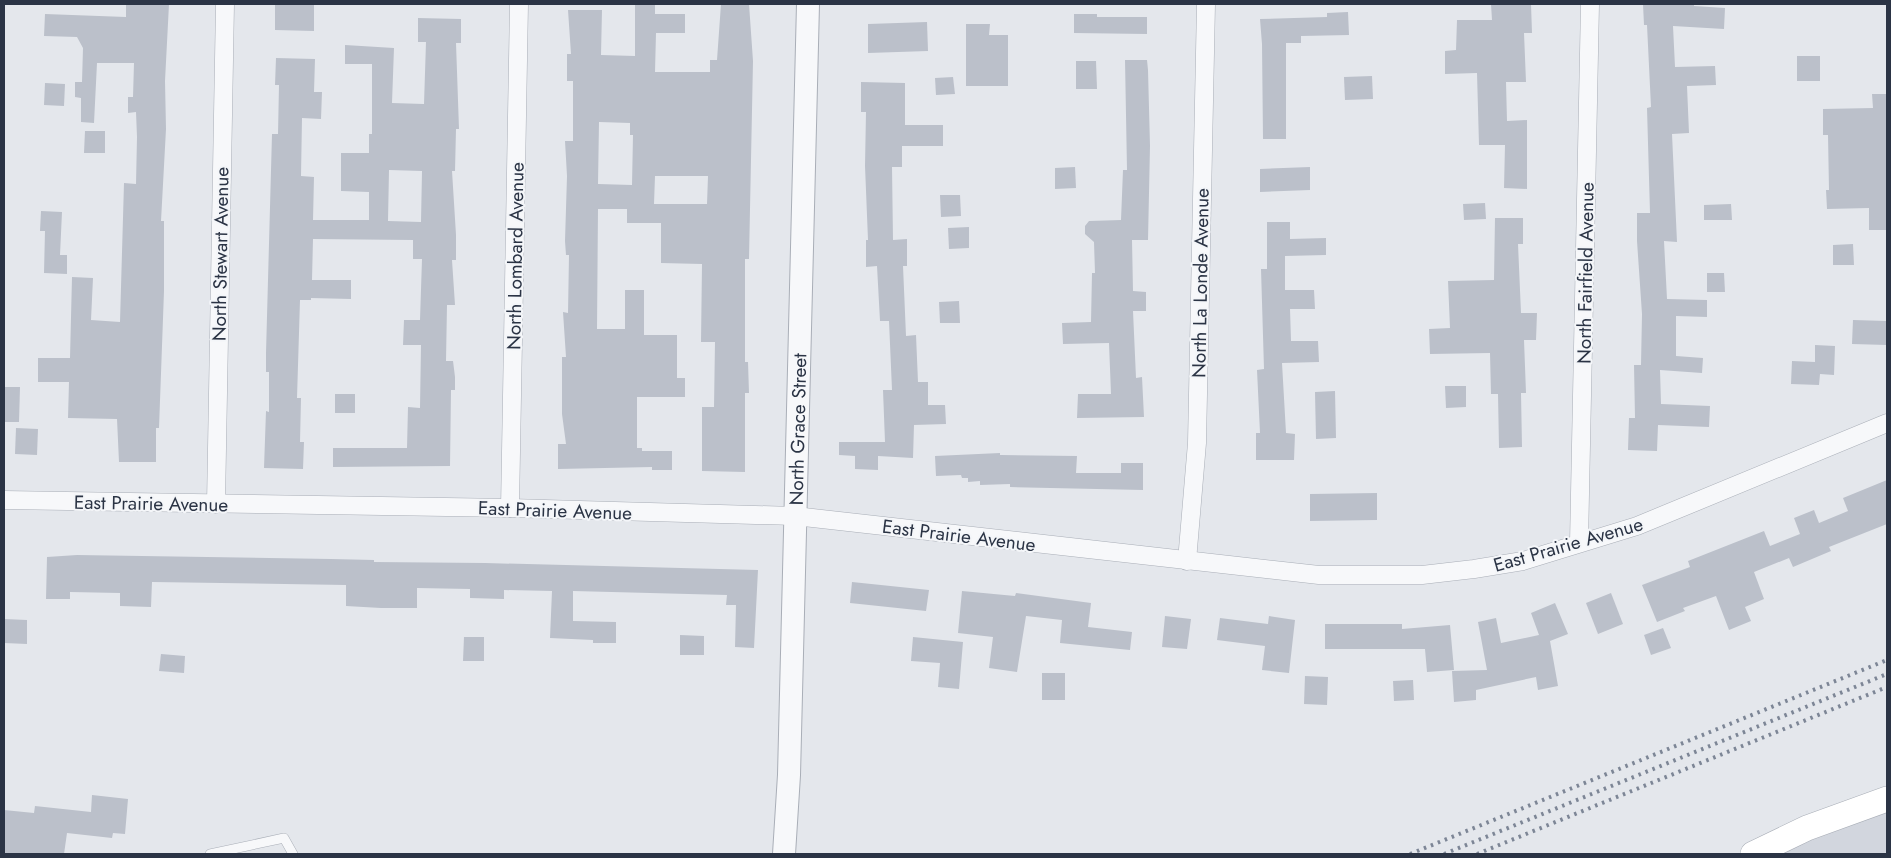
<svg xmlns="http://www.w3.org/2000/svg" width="1891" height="858" font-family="Jost,sans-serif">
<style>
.built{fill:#d2d6de}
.building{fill:#bbc0ca;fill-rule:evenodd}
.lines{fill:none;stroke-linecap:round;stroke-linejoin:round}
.service-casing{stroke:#a9aeb7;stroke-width:10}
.minor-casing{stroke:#a9aeb7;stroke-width:19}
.tertiary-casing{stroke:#a9aeb7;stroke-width:24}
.secondary-casing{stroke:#a9aeb7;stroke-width:26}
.service{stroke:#f7f8fa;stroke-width:9}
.minor{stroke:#f7f8fa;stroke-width:18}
.tertiary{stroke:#f7f8fa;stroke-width:22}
.secondary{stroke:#fff;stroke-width:25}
.rail{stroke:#7d8696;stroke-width:4;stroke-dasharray:2.5 5;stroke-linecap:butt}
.labels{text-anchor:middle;stroke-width:4;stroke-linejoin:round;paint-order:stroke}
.street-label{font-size:19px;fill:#2b3445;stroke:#f4f6f9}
</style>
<rect width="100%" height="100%" fill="#e4e7ec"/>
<path class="built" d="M1887,807V854H1772Z"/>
<g class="building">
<path d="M126,4H169L165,81L166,129L161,221H164V291L159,428H156V462H119L117,419L68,418L69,382H38V358H70L72,277L93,278L91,320L120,322L124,183L136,184L137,137L136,112L128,113V97H133L134,63H97L94,123L81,122V98L75,97V82H82L83,48L77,37L44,36L45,14L126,17Z"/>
<path d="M275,4H314V31L275,30Z"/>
<path d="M635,4H655V14H685V33H656L655,72H710V60H717L721,4H749L753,61L749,259H745V362H748L749,393H745V472L702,471V407H714L715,342H701L702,264L661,263V223H627V209H598L597,329H625V290H644V335H677V378H685V397H637V448H642V451H672V470H652V467L558,469V444H566L562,414V357H566L563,312L568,313L569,255H566L565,241L567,176L565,141H573V81H567V54H571L568,10H602L601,55L635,56ZM599,122L630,123V135H633L632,185L598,184ZM655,176H708L707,204H654Z"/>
<path d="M1491,4H1531L1532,33H1524L1526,82H1506L1507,121L1527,120V189L1504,188L1505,145H1479L1477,73L1445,74V51L1456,50L1457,20H1492Z"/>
<path d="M1643,4H1694V6L1725,8L1724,29L1673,26L1675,67L1715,66L1716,85L1687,86L1689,133L1672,134L1677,242L1664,241L1667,299L1707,300V317L1676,316V356L1703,358L1702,373L1660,370L1661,404L1710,406L1709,427L1658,425L1657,451L1628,450L1629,418H1635L1634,365H1641L1642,314L1637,241V213H1650L1647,108L1651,107L1647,25H1644Z"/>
<path d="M1348,12L1349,35L1301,36V43H1286V139H1263L1262,44L1260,19L1327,17V13Z"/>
<path d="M1074,14H1097V17H1147V34L1074,33Z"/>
<path d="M418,18L461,19V43H456L459,129H456L455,171H452L456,235V260H452L455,305H447L446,361H453L455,377V390H451L450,466L333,467V448H407L408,407L420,408L421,345H403L404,320H420L422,259H413V240L313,239L312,280H351V299L311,298V300H300L297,398H301L300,442H304L303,469L264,468L266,411L269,412V372H266V353L272,134H278L279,85H275L276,58L315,59L314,92H322L321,119L302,118L301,176L314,177L313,220H369V192L341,191V153H369V134H372V64H345V45L394,48L392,103L424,104L426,42H418ZM389,170L422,171L421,222L388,221Z"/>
<path d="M927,22L928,51L868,53V24Z"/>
<path d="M966,24H990L989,35H1008V86H966Z"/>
<rect x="1797" y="56" width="23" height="25"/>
<path d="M1125,60H1147L1148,70L1150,146L1148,240H1132L1133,291L1146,292V311H1133L1136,378L1142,377L1144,417L1077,418L1078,394H1111L1109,343L1063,344L1062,323L1091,322L1092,273H1095L1094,242L1085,234V226L1089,221L1121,220L1123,170H1127Z"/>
<path d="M1076,61H1096L1097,89H1076Z"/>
<path d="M1372,76L1373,99L1345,100L1344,77Z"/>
<path d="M953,77L955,94L936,95L935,78Z"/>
<path d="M861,82L905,83V125H943V146H902V167H892L893,240L907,239V266H903L906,336L916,335L918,382H928V405H945L946,424L914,425L913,458L878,456V470L855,469V456L839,455V442H885L883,390H892L889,321H880L877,266L866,267V240H868L865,166L866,112H861Z"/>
<path d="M45,83L65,84L64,106L44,105Z"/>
<path d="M1872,94H1887V230H1869V208L1827,209L1826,190H1829L1828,135H1823V109L1873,108Z"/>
<path d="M85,131H105V153H84Z"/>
<path d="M1075,167L1076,188L1055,189V168Z"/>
<path d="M1310,167V190L1260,192V169Z"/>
<path d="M940,195H960L961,216L941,217Z"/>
<path d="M1485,203L1486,219L1464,220L1463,204Z"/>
<path d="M1731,204L1732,220H1704V205Z"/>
<path d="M41,211L62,212L60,255H67V274L44,273L45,231H40Z"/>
<path d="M1495,218H1523V244H1518L1521,313H1537L1536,340H1524L1526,393H1521L1522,447L1499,448L1498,394H1491L1490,353L1430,354L1429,329L1450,328L1448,281L1494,280Z"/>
<path d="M1267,222H1290V239L1326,238V255L1285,256V290H1314L1315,309H1290L1291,341H1318L1319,362L1282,363L1286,433L1295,434L1294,460H1256V433H1260L1257,370L1264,369L1261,269H1267Z"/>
<path d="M969,227V248L949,249L948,228Z"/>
<path d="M1853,244L1854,265H1833V245Z"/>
<path d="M1707,273H1724L1725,292H1707Z"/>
<path d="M959,301L960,323H940L939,302Z"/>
<path d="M1853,320L1887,321V345L1852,344Z"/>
<path d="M1815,345L1835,346L1834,375L1820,374L1819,385L1791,384L1792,361L1815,362Z"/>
<path d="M1445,386H1466V407L1446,408Z"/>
<path d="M4,387H20L19,422H4Z"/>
<path d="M1335,391L1336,438L1316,439L1315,392Z"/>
<rect x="335" y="394" width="20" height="19"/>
<path d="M16,428L38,429L37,455L15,454Z"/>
<path d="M1000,453V455L1077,456L1076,473H1121V463H1143V490L1010,487V484L980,485V481L968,482V478H962L961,475L936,476L935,456Z"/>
<path d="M1887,480V524L1829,547L1831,551L1793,567L1789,558L1754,572L1764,599L1745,607L1751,621L1729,630L1716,596L1683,608L1685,611L1657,622L1642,585L1690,567L1688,561L1764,531L1770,546L1800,534L1794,518L1814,510L1819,523L1848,511L1843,498Z"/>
<path d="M1377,493V520L1310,521V494Z"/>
<path d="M77,555L331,559L374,560V562L485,563L758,570L754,648L735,647L736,605H726L727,595L573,591V621L616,622V643H593V640L550,638L552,591L504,590V599L470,598V589L417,588V608H381L346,606V585L152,582L151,607L120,606V593L70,592V599H46L47,557Z"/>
<path d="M852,582L929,590L926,611L850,603Z"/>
<path d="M962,591L1015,596L1016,593L1091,603L1088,627L1132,632L1130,650L1060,643L1062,620L1026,616L1017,672L989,668L993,637L958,633Z"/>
<path d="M1611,593L1623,624L1598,634L1586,603Z"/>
<path d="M1555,603L1568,634L1550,641L1558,686L1538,690L1536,677L1476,690V700L1454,702L1452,671L1487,670L1478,622L1496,618L1501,643L1539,635L1531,613Z"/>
<path d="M1165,616L1191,619L1187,649L1162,647Z"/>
<path d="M1269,616L1295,620L1289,673L1262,670L1265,646L1217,640L1220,618L1268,624Z"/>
<path d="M4,619L27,620V644L4,643Z"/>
<path d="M1325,624H1402V629L1450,625L1454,670L1427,672L1425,649H1325Z"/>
<path d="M1663,628L1671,648L1651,655L1644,635Z"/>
<path d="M680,635L704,636V655H680Z"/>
<path d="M464,637H484V661H463Z"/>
<path d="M913,637L963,642L959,689L938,687L940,663L911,661Z"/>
<path d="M161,654L185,656L184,673L159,671Z"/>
<rect x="1042" y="673" width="23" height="27"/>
<path d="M1305,676L1328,677L1327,705L1304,704Z"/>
<path d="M1413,680L1414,700L1394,701L1393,681Z"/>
<path d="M92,795L128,799L125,834L113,833L112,838L67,833L64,854H4V810L34,813L35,806L91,812Z"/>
</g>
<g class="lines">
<g class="service-casing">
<path id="service" d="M210,854L284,838L293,854"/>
</g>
<g class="minor-casing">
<g id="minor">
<path d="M4,500L510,508L795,516L1319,575H1422L1474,569L1523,561L1637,526L1887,423"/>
<path d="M216,504L225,4"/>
<path d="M510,508L519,4"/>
<path d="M1579,543L1590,4"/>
<path d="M1187,561L1197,443L1206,4"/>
</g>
</g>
<g class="tertiary-casing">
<g id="tertiary">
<path id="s1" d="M784,854L789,775L808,4"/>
</g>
</g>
<g class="secondary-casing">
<path id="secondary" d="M1753,854L1807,828L1887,799"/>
</g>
<use href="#service" class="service"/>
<use href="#minor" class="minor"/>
<use href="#tertiary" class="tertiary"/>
<use href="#secondary" class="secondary"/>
<g class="rail">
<path d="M1410,854L1887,660"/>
<path d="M1444,854L1887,674"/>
<path d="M1477,854L1887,687"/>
</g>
</g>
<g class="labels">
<g class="street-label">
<text transform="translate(220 254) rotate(-89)" y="7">North Stewart Avenue</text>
<text transform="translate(515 256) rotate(-89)" y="7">North Lombard Avenue</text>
<text transform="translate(1585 273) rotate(-89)" y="7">North Fairfield Avenue</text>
<text transform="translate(1200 283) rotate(-89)" y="7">North La Londe Avenue</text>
<text dy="7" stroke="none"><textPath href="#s1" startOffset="425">North Grace Street</textPath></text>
<text transform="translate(151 503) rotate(1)" y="7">East Prairie Avenue</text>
<text transform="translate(555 510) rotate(2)" y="7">East Prairie Avenue</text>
<text transform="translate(959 535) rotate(7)" y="7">East Prairie Avenue</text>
<text transform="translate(1568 544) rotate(-16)" y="7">East Prairie Avenue</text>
</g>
</g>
<rect width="1891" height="858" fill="none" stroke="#2b3445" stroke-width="10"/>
</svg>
